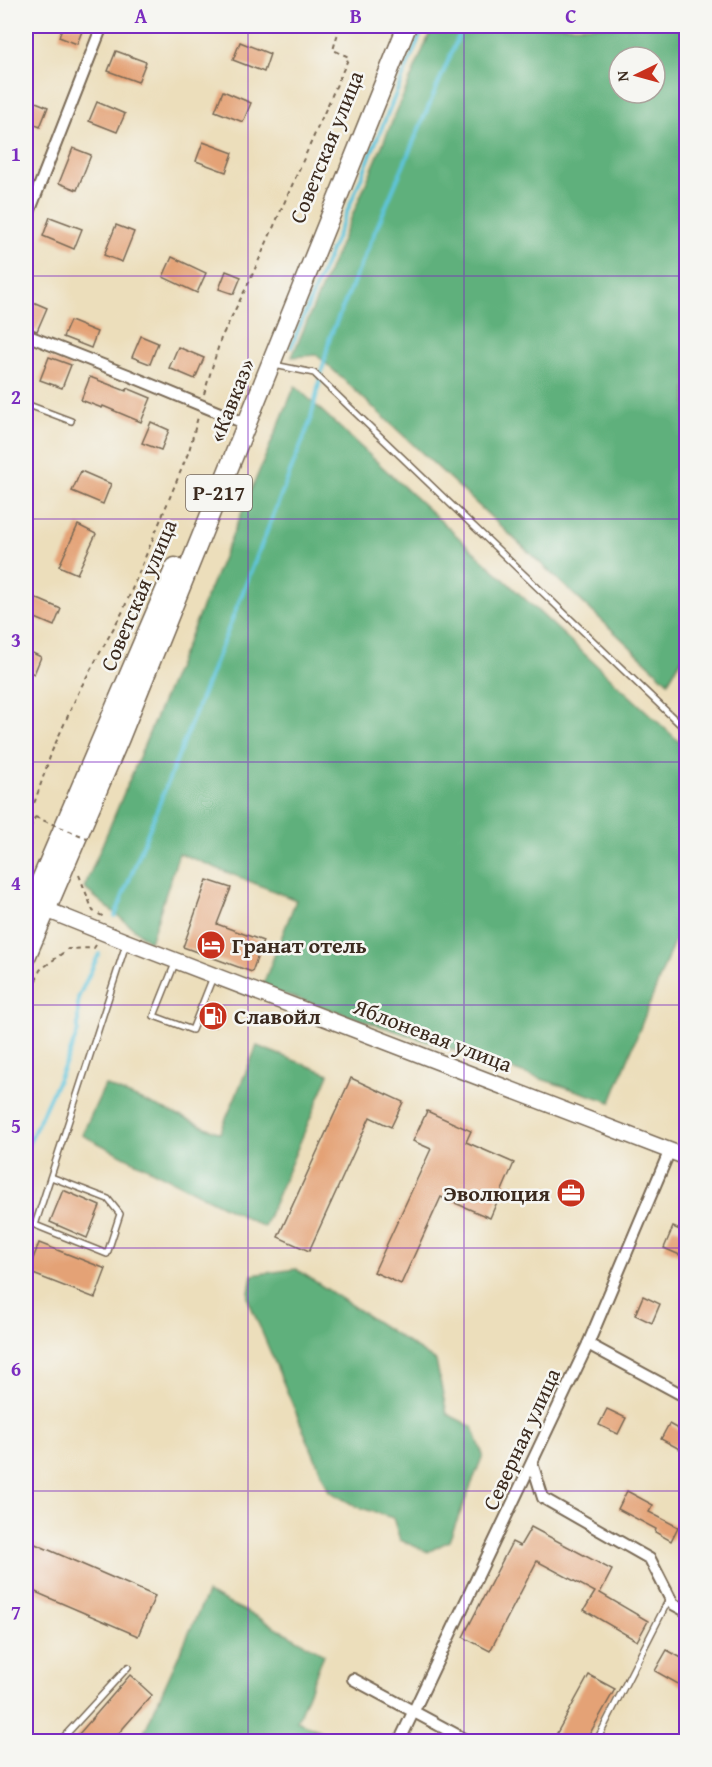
<svg xmlns="http://www.w3.org/2000/svg" width="712" height="1767" font-family="'Gentium Book Plus',serif">
<style>
.forest{fill:#5eb07c;stroke:#4c6d4d;stroke-width:1.5;fill-rule:evenodd}
.lines{fill:none;stroke-linecap:round;stroke-linejoin:round}
.stream{stroke:#5ec5dc;stroke-width:4}
.building{fill:#e4a276}
.lane-casing{stroke:#796955;stroke-width:8}
.street-casing{stroke:#796955;stroke-width:14}
.secondary-casing{stroke:#796955;stroke-width:18}
.highway-casing{stroke:#796955;stroke-width:21}
.path{stroke:#796955;stroke-width:2;stroke-dasharray:4.5 4.5;stroke-linecap:butt}
.lane{stroke:#fff;stroke-width:5}
.street{stroke:#fff;stroke-width:10}
.secondary{stroke:#fff;stroke-width:15}
.highway{stroke:#fff;stroke-width:18}
.path-bridge{stroke:#796955;stroke-width:2;stroke-dasharray:4.5 4.5;stroke-linecap:butt}
.grid{fill:none;stroke:#7b2cbf;stroke-width:1.5;stroke-opacity:0.55}
.labels{text-anchor:middle;stroke-width:5;stroke-linejoin:round;paint-order:stroke}
.shield{fill:#f6f6f2;stroke:#73675e;stroke-width:1.5}
.shield-label{font-size:21px;font-weight:bold;fill:#3b2a1e}
.street-label{font-size:22px;fill:#3b2a1e;stroke:#f6f6f2}
.poi-label{font-size:22px;font-weight:bold;fill:#3b2a1e;stroke:#f6f6f2;text-anchor:start}
.neatline{fill:none;stroke:#7b2cbf;stroke-width:2}
.grid-label{font-size:20px;text-anchor:middle;font-weight:bold;fill:#7b2cbf}
</style>
<rect width="100%" height="100%" fill="#f6f6f2"/>
<filter id="ink" filterUnits="userSpaceOnUse"><feTurbulence type="fractalNoise" baseFrequency=".0167" numOctaves="2"/><feDisplacementMap in="SourceGraphic" scale="12" xChannelSelector="R" yChannelSelector="G"/><feConvolveMatrix kernelMatrix="1 2 1 2 8 2 1 2 1" color-interpolation-filters="sRGB"/></filter>
<filter id="wash" filterUnits="userSpaceOnUse"><feTurbulence type="fractalNoise" baseFrequency=".008" numOctaves="4" result="noise"/><feDisplacementMap in="SourceGraphic" scale="24" xChannelSelector="R" yChannelSelector="G"/><feGaussianBlur stdDeviation="1.35" result="paint"/><feColorMatrix in="noise" values="0 0 0 0 0 0 0 0 0 0 0 0 0 0 0 0 0 1.4 0 .05"/><feComposite in="paint" operator="in"/></filter>
<g filter="url(#wash)">
<rect width="100%" height="100%" fill="#ecdebb"/>
<g class="forest">
<path d="M433,26H686V652L668,682L317,355L292,357ZM619,57H655V93H619Z"/>
<path d="M295,386L686,748V911L611,1102L262,987L296,900L179,853L150,942L84,888Z"/>
<path d="M257,1046L329,1074L264,1227L82,1135L105,1085L220,1133Z"/>
<path d="M296,1269L436,1361L447,1414L473,1427L483,1455L449,1541L428,1552L400,1540L393,1518L355,1506L329,1491L248,1299L252,1275Z"/>
<path d="M207,1593L255,1616L324,1654L297,1721L343,1741H140Z"/>
</g>
<g class="lines">
<g class="stream">
<path d="M291,347L424,26"/>
<path d="M115,916L310,422L330,337L463,26"/>
<path d="M26,1149L68,1058L78,1031V998L99,954"/>
</g>
</g>
<g id="blocks">
<g class="building">
<path d="M63,26H84L77,44L59,37Z"/>
<path d="M240,42L270,54L264,72L233,60Z"/>
<path d="M116,51L146,62L138,82L108,71Z"/>
<path d="M223,91L251,103L243,122L215,111Z"/>
<path d="M26,98L48,107L40,127L26,121Z"/>
<path d="M97,102L125,114L117,132L89,121Z"/>
<path d="M203,142L233,153L226,172L196,161Z"/>
<path d="M73,148L91,155L77,190L59,183Z"/>
<path d="M50,217L82,229L74,249L43,236Z"/>
<path d="M116,225L134,232L122,262L104,255Z"/>
<path d="M172,257L206,273L197,293L163,277Z"/>
<path d="M226,271L241,277L234,294L219,289Z"/>
<path d="M26,299L47,308L37,331L26,327Z"/>
<path d="M70,321L97,332L91,348L63,337Z"/>
<path d="M141,336L158,343L150,364L132,357Z"/>
<path d="M178,347L204,358L195,379L169,368Z"/>
<path d="M49,357L71,365L62,388L40,380Z"/>
<path d="M90,377L126,391L127,388L151,398L141,422L103,406L102,408L81,400Z"/>
<path d="M151,422L169,430L161,450L142,443Z"/>
<path d="M81,471L111,484L103,504L72,491Z"/>
<path d="M78,525L96,534L77,574L59,566Z"/>
<path d="M26,594L61,609L54,626L26,614Z"/>
<path d="M26,650L41,657L34,674L26,670Z"/>
<path d="M207,880L231,888L217,924L263,941L252,972L183,947Z"/>
<path d="M211,1004L224,1009L216,1027L204,1023Z"/>
<path d="M351,1078L403,1102L391,1127L370,1117L309,1251L278,1237Z"/>
<path d="M427,1111L471,1131L466,1142L514,1163L490,1218L441,1197L401,1284L374,1272L431,1149L413,1141Z"/>
<path d="M63,1190L100,1206L87,1238L50,1222Z"/>
<path d="M673,1227L687,1233V1246L682,1256L664,1248Z"/>
<path d="M39,1243L106,1269L95,1298L28,1272Z"/>
<path d="M643,1296L660,1304L652,1323L635,1315Z"/>
<path d="M607,1409L626,1418L618,1434L599,1425Z"/>
<path d="M669,1424L687,1434V1444L683,1451L661,1439Z"/>
<path d="M627,1491L653,1505L649,1512L678,1527L671,1541L655,1532L656,1529L618,1509Z"/>
<path d="M531,1527L612,1570L600,1593L648,1621L637,1641L584,1610L595,1592L537,1561L490,1651L463,1637L512,1542L520,1546Z"/>
<path d="M26,1540L155,1596L138,1636L26,1588Z"/>
<path d="M667,1650L687,1661V1689L655,1671Z"/>
<path d="M130,1675L152,1695L111,1742H72Z"/>
<path d="M589,1675L615,1689L585,1742H552Z"/>
</g>
</g>
</g>
<g filter="url(#ink)">
<use href="#blocks" fill-opacity="0" stroke="#796955" stroke-width="1.5"/>
<g class="lines">
<g class="lane-casing">
<g id="lane">
<path d="M274,365L314,373L686,730"/>
<path d="M26,404L71,421"/>
<path d="M176,961L154,1016L192,1030L213,977"/>
<path d="M51,1177L108,1199L120,1214L107,1254L35,1225L126,944"/>
<path d="M59,1742L128,1667"/>
<path d="M596,1742L669,1599"/>
</g>
</g>
<g class="street-casing">
<g id="street">
<path d="M26,220L102,26"/>
<path d="M26,335L128,375L239,421"/>
<path d="M588,1344L686,1397"/>
<path d="M532,1463L543,1498L650,1559L673,1604L686,1611"/>
<path d="M353,1679L470,1742"/>
<path d="M399,1742L588,1344L670,1150"/>
</g>
</g>
<g class="secondary-casing">
<path id="secondary" d="M37,906L127,942L686,1157"/>
</g>
<g class="highway-casing">
<g id="highway">
<path d="M26,915L175,567"/>
<path d="M26,957L120,738L407,26"/>
</g>
</g>
<g class="path">
<path d="M204,394L221,338L250,280L349,57L333,50L340,26"/>
<path d="M26,819L35,801L52,751L80,689L123,611L189,451L198,417"/>
<path d="M26,834L27,835L35,817"/>
<path d="M79,875L93,911L104,917"/>
<path d="M26,1006L40,970L68,949L94,948L96,945"/>
</g>
<use href="#lane" class="lane"/>
<use href="#street" class="street"/>
<use href="#secondary" class="secondary"/>
<use href="#highway" class="highway"/>
<path class="path-bridge" d="M35,817L87,838"/>
</g>
</g>
<path class="grid" d="M248,26V1742M464,26V1742M26,276H686M26,519H686M26,762H686M26,1005H686M26,1248H686M26,1491H686"/>
<defs>
<g id="hotel-disc" transform="scale(1.5)"><circle r="9.5" fill="#c8321e" stroke="#f6f6f2"/><path d="M-6-4.5h1.5V1H6V5H4.5V3h-9V5H-6ZM-4 0a1.8 1.8 0 1 1 3.6 0ZM.5 0V-2.5h3Q6-2.5 6 0Z" fill="#fff"/></g>
<g id="fuel-disc" transform="scale(1.5)"><circle r="9.5" fill="#c8321e" stroke="#f6f6f2"/><path d="M-5.5-6h7V0h2V4h1.3V-2.5L3-4.5l.8-.8L6-3V5H2.5V1h-1V6h-7ZM-4.2-4.7v3.2H.2V-4.7Z" fill="#fff"/></g>
<g id="office-disc" transform="scale(1.5)"><circle r="9.5" fill="#c8321e" stroke="#f6f6f2"/><path d="M-6-3h4V-5.5h4V-3h4V5H-6ZM-1-4.5V-3h2v-1.5ZM-6 0V1H6V0Z" fill="#fff"/></g>
</defs>
<g fill-rule="evenodd">
<use href="#hotel-disc" x="211" y="945"/>
<use href="#fuel-disc" x="213" y="1016"/>
<use href="#office-disc" x="571" y="1193"/>
</g>
<g class="labels">
<rect class="shield" x="186" y="475" width="66" height="36" rx="4.5"/>
<g class="shield-label">
<text x="219" y="500">Р-217</text>
</g>
<g class="street-label">
<text transform="translate(326 147) rotate(-68)" y="8">Советская улица</text>
<text transform="translate(231 400) rotate(-68)" y="8">«Кавказ»</text>
<text transform="translate(138 595) rotate(-67)" y="8">Советская улица</text>
<text transform="translate(433 1035) rotate(21)" y="8">Яблоневая улица</text>
<text transform="translate(521 1439) rotate(-65)" y="8">Северная улица</text>
</g>
<g class="poi-label">
<text x="232" y="953">Гранат отель</text>
<text x="234" y="1024">Славойл</text>
<text x="550" y="1201" text-anchor="end">Эволюция</text>
</g>
</g>
<rect width="712" height="1767" fill="none" stroke="#f6f6f2" stroke-width="66"/>
<g transform="translate(637 75) rotate(265)"><circle r="28" fill="#f6f6f2" stroke="#aba49d" stroke-width="1.5"/>
<path d="M0-4.5L10 22L0 15L-10 22Z" fill="#c8321e"/>
<text y="-9" font-size="16" font-weight="bold" text-anchor="middle" fill="#3b2a1e">N</text>
</g>
<rect x="33" y="33" width="646" height="1701" class="neatline"/>
<g class="grid-label">
<text x="141" y="23">A</text>
<text x="356" y="23">B</text>
<text x="571" y="23">C</text>
<text x="16" y="161">1</text>
<text x="16" y="404">2</text>
<text x="16" y="647">3</text>
<text x="16" y="890">4</text>
<text x="16" y="1133">5</text>
<text x="16" y="1376">6</text>
<text x="16" y="1619">7</text>
</g>
</svg>
